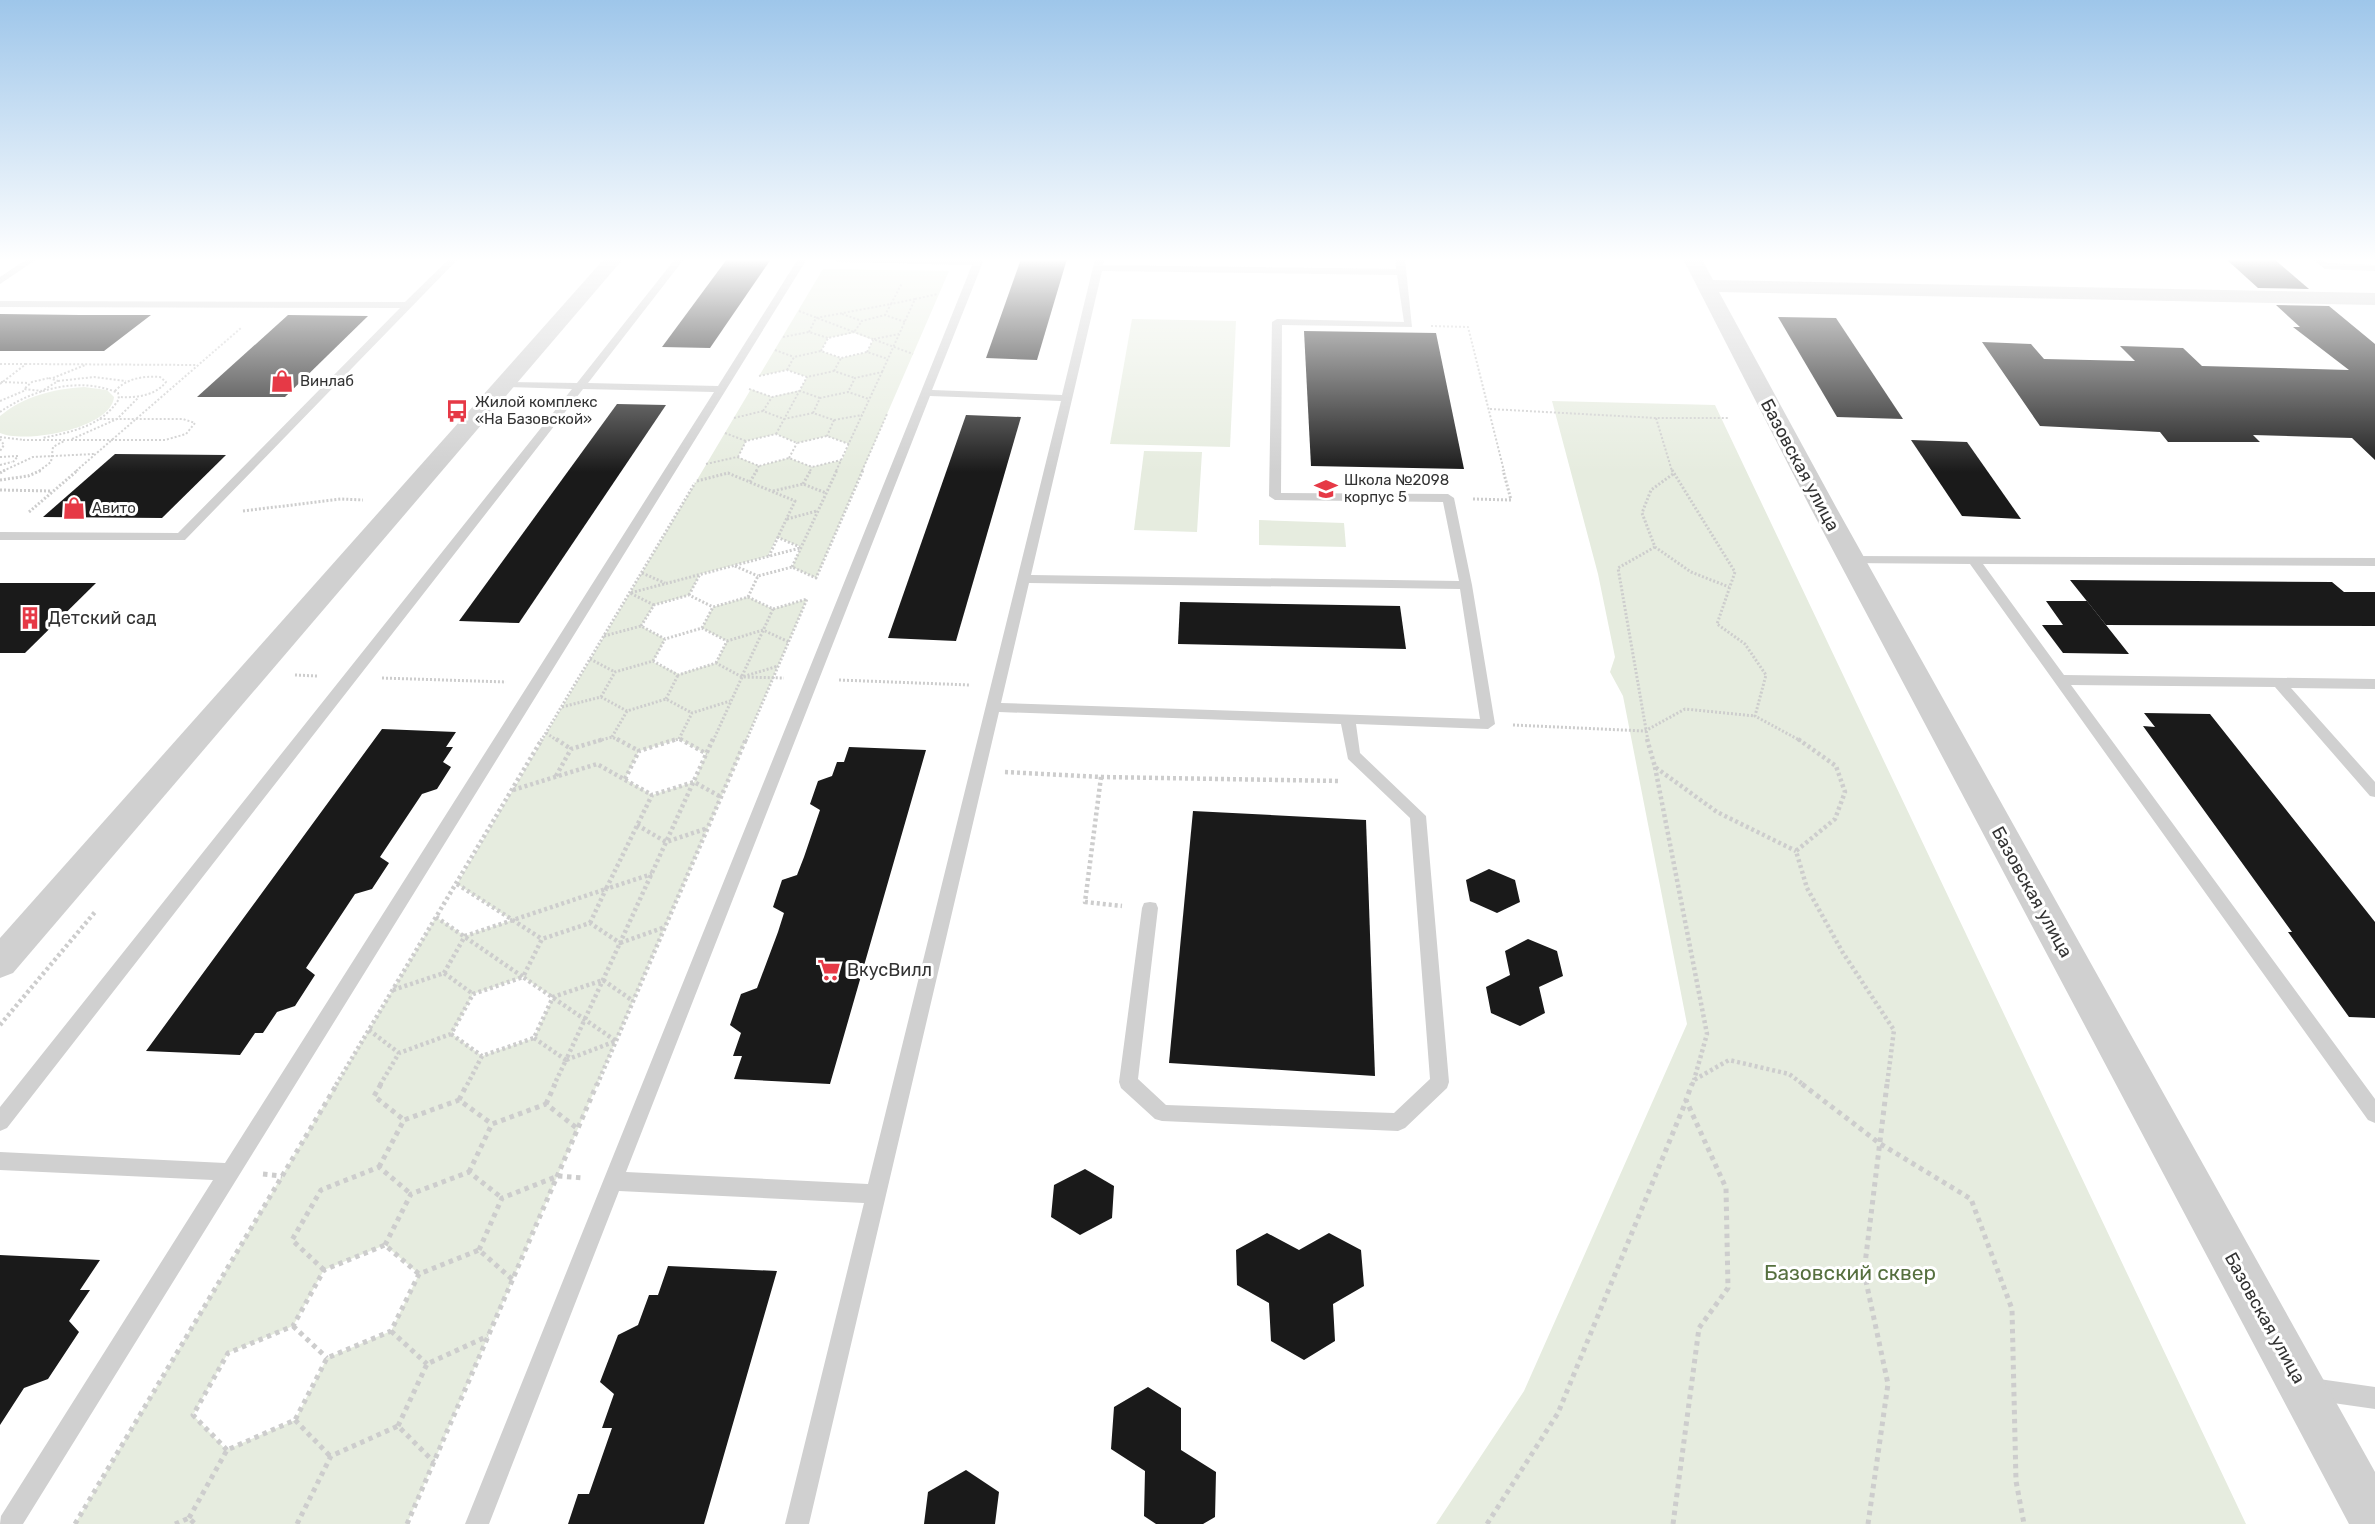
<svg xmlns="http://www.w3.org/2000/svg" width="2375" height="1524" font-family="Rubik,sans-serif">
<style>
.green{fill:#e6ecdf;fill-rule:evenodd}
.building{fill:#1a1a1a}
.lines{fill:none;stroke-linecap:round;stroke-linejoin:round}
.path-far3{stroke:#cdcdcd;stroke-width:2;stroke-dasharray:2 2;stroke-linecap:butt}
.path-far2{stroke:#cdcdcd;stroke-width:3;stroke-dasharray:2 2;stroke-linecap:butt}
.path-far1{stroke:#cdcdcd;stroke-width:4.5;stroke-dasharray:3 3;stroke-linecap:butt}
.path{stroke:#cdcdcd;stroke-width:5;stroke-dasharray:4.5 4.5;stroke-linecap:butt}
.lane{fill:#d0d0d0;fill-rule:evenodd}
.street{fill:#d0d0d0;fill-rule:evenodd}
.labels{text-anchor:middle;stroke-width:6;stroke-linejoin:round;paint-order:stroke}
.far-poi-label{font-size:15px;fill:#333;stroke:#fff;text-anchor:start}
.street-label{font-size:18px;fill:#333;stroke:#fff}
.poi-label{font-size:18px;fill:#333;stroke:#fff;text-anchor:start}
.near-park-label{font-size:21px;fill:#56703f;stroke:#fff}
</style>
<rect width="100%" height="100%" fill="#fff"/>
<g class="green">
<path d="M823,269L949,271L816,578L792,567L801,547L777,537L768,556L700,574L689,595L654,605L641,626L665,639L653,662L679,674L716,663L727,641L702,628L713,607L748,597L773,609L807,599L407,1524H75L436,917L465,936L512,920L457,884L751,389L772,397L800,390L807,377L787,370L759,376ZM854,333L873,340L867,352L841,358L821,351L828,338ZM776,434L797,443L827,436L849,444L842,460L812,467L789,458L759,466L738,457L746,441ZM679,739L706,754L694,782L652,795L625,779L639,751ZM523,977L553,997L534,1038L482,1056L452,1034L473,994ZM385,1245L419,1274L391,1331L327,1358L295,1420L226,1450L193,1415L228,1353L293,1326L324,1270Z"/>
<path d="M1132,319L1236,321L1230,447L1110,444Z"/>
<path d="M84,387L107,390L114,397C111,429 24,444 0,433V416C24,396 54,389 84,387Z"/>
<path d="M1552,401L1715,405L2246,1524H1436L1524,1391L1687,1024L1623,696L1610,672L1615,657L1598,574Z"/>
<path d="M1144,451L1202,452L1197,532L1134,530Z"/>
<path d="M1259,520L1344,523L1346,547L1259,545Z"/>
</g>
<g class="building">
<path d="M727,259H771L710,348L662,347Z"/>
<path d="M1021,259H1067L1037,360L986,358Z"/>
<path d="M2226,259H2274L2309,289L2258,288Z"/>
<path d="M2276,305L2329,306L2375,344V460L2352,438L2253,435L2260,442H2168L2160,432L2040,426L1982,342L2031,344L2044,359L2135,361L2120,346L2183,348L2202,366L2349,370L2293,327H2300Z"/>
<path d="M0,314L79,315H151L104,351H0Z"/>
<path d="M288,315L368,316L285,397H197Z"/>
<path d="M1778,317L1836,318L1903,419L1837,417Z"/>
<path d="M1304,331L1436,333L1464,469L1311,466Z"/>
<path d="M617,404L666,405L519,623L459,621Z"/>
<path d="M966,415L1021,417L956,641L888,638Z"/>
<path d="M1911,440L1967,442L2021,519L1962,516Z"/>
<path d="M115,454L226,455L162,518L43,517Z"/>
<path d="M2070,580L2332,582L2344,592H2375V626L2106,625Z"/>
<path d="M0,583H96L25,653H0Z"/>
<path d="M2046,601H2087L2129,654L2063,653L2042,625H2063Z"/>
<path d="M1180,602L1400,606L1406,649L1178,644Z"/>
<path d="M2144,713L2210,714L2375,922V1018L2349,1017L2288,932H2292L2143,726L2155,727Z"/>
<path d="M382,729L456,732L446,747H453L443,762L451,767L437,789L422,794L380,857L389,863L372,889L355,894L306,968L315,975L295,1006L277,1012L263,1033H255L240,1055L146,1051Z"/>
<path d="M849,747L926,750L830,1084L734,1079L742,1056H733L741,1033L730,1025L741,994L757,988L778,932L784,913L773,907L782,880L797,875L804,857L820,810L810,804L818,781L832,776L837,762H844Z"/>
<path d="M1193,811L1366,820L1375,1076L1169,1063Z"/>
<path d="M1489,869L1515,880L1520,902L1497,913L1470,901L1466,880Z"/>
<path d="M1528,939L1557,951L1563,976L1539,987L1545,1013L1520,1026L1491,1013L1486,987L1510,975L1505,951Z"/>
<path d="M1085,1169L1114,1186L1112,1218L1080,1235L1051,1217L1054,1185Z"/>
<path d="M1267,1233L1299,1250L1329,1233L1361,1250L1364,1286L1333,1304L1335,1341L1304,1360L1271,1341L1269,1303L1237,1285L1236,1250Z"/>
<path d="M0,1255L100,1260L80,1290H90L69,1321L79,1332L48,1379L24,1388L0,1425Z"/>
<path d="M668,1266L777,1271L704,1524H568L578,1494H589L612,1428H602L614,1394L600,1382L618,1335L638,1325L649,1295H658Z"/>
<path d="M1148,1387L1181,1408V1450L1216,1472L1215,1517L1203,1524H1156L1144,1516L1145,1471L1111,1449L1114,1407Z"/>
<path d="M966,1470L999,1492L995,1524H924L928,1492Z"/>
</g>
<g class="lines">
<g class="path-far3">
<path d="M915,299L938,294"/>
<path d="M799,311L854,332L862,321"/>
<path d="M842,314L862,321L885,315L905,322"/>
<path d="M1431,326L1468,327L1504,471"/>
<path d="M809,332L816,318L891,304L902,283"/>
<path d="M783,337L809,332L828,338"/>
<path d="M874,339L899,334"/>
<path d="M775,350L794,357"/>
<path d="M821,351L828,338L854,332L913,354"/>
<path d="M867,352L873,340"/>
<path d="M0,364H26"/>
<path d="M787,370L794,357L821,351L841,358L867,352L888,359"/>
<path d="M834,371L841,358"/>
<path d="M882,372L915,299L891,304L885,315"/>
<path d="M759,376L787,370L807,377L834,371L855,378"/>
<path d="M49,378L58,381L42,391L24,389L32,382Z"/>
<path d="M53,378L85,365"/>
<path d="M58,381L94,377L126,381"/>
<path d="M1,382L29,383"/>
<path d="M0,384L26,364L197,365"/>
<path d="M749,389L772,397L800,391L820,398"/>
<path d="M115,391C127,378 143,376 160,377L166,382C155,396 136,398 119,397"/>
<path d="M0,401L26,390"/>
<path d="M1490,409L1656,418H1728"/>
<path d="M763,411L772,397"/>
<path d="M0,412C33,389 80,376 118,393L119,399C102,426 72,432 42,438"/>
<path d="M813,413L820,398L848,392L869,399"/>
<path d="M734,418L763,411L784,419L813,413L834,420L827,436"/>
<path d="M1656,418L1672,471"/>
<path d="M834,420L862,415"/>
<path d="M725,433L746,441"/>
<path d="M776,434L807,377"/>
<path d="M0,437L25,440"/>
<path d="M0,439L4,445L0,451"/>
<path d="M72,439L117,419L138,398"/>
<path d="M23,440H165L186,434L195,423L183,419H99"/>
<path d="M0,457L18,456L13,462"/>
<path d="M738,457L746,441L776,434L797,443L827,436L849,444"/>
<path d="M789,458L797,443"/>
<path d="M706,464L737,457L759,466L789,458L812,467L841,460"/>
<path d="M0,465L12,462"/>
<path d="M3,471L33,457L94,454"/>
<path d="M39,471L51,462L53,447L64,441"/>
<path d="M76,471L241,328"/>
<path d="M756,471L759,466"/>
<path d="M810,471L812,467"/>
<path d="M836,471L882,372L855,378L848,392"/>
<path d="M862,471L887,414"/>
</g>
<g class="path-far2">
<path d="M1672,470L1735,572L1717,624L1745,644L1766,675L1755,716L1801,741"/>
<path d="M0,473L5,470"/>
<path d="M1673,474L1651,490L1642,513L1655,547L1691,572L1729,587"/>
<path d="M0,480L28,476L42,470"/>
<path d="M697,481L728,473L795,501L769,556"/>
<path d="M750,482L757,470"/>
<path d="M803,484L811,470"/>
<path d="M0,490L52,491"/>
<path d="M773,491L803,484L826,493"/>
<path d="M1473,499L1511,500L1503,470"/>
<path d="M243,511L341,499L363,500"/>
<path d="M29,512L78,470"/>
<path d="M787,519L817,511"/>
<path d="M777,537L800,547"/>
<path d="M735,566L758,576"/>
<path d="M792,567L837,470"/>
<path d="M642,573L665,583"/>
<path d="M689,595L700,574"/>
<path d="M748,597L758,576L792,567L816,578L863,470"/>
<path d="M654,605L630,593L800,548"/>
<path d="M641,626L654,605L689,595L713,607"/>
<path d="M702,628L713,607L748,597L773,609L807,599"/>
<path d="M604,636L641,626L665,639L702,628L727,641L763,630L789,642"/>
<path d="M590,659L615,672"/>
<path d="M653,661L665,639"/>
<path d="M716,663L727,641"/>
<path d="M295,675L317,676"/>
<path d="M742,676L773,609"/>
<path d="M382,678L506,682"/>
<path d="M839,680L970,685"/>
<path d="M601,697L615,672L653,661L678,675L716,663L742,677L784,678"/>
<path d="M666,699L678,675"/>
<path d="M562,707L601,697L627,711"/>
<path d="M1513,725L1645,731L1685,709L1755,716"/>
<path d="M546,733L558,741"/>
<path d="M612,737L627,711L666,699L692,713"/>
<path d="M679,739L692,713L730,701"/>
<path d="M541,741L695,483"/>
<path d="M598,741L612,737L620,741"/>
<path d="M672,741L679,739L683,741"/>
<path d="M713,741L742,677L778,666"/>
<path d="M746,741L807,599"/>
<path d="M1648,741L1618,568L1655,547"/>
</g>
<g class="path-far1">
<path d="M556,739L571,749"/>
<path d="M617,739L639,751"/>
<path d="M680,739L707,754"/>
<path d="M1647,739L1655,767L1717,812L1796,851"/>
<path d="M1798,739L1836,766L1845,792L1835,819L1796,851L1807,888L1843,953L1894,1030L1887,1085"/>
<path d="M1655,767L1707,1034L1694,1080"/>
<path d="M1005,772L1101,777L1085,902L1122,906"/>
<path d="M556,776L571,749L604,739"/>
<path d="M1101,777L1340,781"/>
<path d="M625,779L639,751L677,739"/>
<path d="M513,790L597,764L652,795"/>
<path d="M637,825L666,842L708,828"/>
<path d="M457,884L542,939"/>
<path d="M436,917L523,977L542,939L590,923L620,943L713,739"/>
<path d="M590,923L606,889L652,874"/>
<path d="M444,973L465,936L606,889L652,795L694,782L721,797"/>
<path d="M393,990L444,973L473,994"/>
<path d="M0,1025L95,912"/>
<path d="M369,1030L399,1053"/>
<path d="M451,1034L482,1056"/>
<path d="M534,1038L566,1060L620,943L665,927"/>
<path d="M336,1085L542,739"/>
<path d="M380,1085L399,1053L451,1034L473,994L523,977L616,1041L566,1060L554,1085"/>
<path d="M467,1085L482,1056L534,1038L553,997L603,980L633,1001"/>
<path d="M597,1085L746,739"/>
<path d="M1692,1085L1694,1080L1729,1060L1789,1074L1804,1085"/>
</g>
<g class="path">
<path d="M381,1084L374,1096L404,1120"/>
<path d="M1802,1084L1879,1143L1971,1199L2012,1309L2016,1481L2024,1524"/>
<path d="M459,1100L467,1084"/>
<path d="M546,1104L555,1084"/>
<path d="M379,1167L404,1120L459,1100L492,1124"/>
<path d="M469,1172L492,1124L546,1104L578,1129"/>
<path d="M263,1174L282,1176"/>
<path d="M385,1245L411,1194L469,1172L502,1198"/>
<path d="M479,1250L502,1198L558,1176L584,1178"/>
<path d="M324,1270L292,1240L321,1190L379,1167L411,1194"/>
<path d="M293,1326L327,1358"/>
<path d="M391,1331L427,1364"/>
<path d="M295,1420L330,1456"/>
<path d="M398,1426L427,1364L488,1336"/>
<path d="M227,1450L193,1415L228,1353L293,1326L324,1270L385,1245L419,1274"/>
<path d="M189,1518L227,1450L295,1420L327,1358L391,1331L419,1274L479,1250L513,1280"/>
<path d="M75,1524L337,1084"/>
<path d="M175,1524L189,1518L195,1524"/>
<path d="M297,1524L331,1456L398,1426L434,1462"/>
<path d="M407,1524L597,1084"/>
<path d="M1487,1524L1558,1413L1686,1101"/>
<path d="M1673,1524L1699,1328L1728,1288L1726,1188L1686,1100L1692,1084"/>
<path d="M1868,1524L1888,1384L1864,1272L1887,1084"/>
</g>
<g class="lane">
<path d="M27,259H37L0,284V277Z"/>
<path d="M449,259H458L185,540H0V532L178,533L400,308L0,307V301L405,302Z"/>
<path d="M675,259H684L588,383L718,386L798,259H807L23,1524H0L1,1516L213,1180L0,1170V1152L225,1163L714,392L583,389L7,1128L0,1131V1107L572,389L505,387L500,384L501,382L577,383Z"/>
<path d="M833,259L981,260L983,262L932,390L1062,395L1095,259H1105L1103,265L1396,269L1395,259H1405L1412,327L1282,325L1281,493L1448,494L1454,498L1472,585L1495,724L1488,729L1356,724L1360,753L1426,816L1449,1082L1447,1088L1405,1128L1398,1131L1162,1121L1155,1119L1121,1088L1119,1082L1142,908L1144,903L1150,902L1156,903L1158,908L1138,1079L1166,1105L1394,1113L1430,1079L1410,818L1348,759L1341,724L999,712L809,1524H785L864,1203L619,1191L489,1524H465L972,265L837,262ZM1102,271L1397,275L1404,322L1277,319L1272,322L1269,496L1275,500L1443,502L1459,581L1031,575ZM930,396L1061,401L868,1184L626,1172ZM1029,583L1460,589L1480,719L1001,703Z"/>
<path d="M2312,259H2322L2327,263L2375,265V271L2325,269Z"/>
<path d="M1851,556L2375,558V566L1983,564L2064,675L2375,679V689L2291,688L2375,782V797L2370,796L2275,687L2071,685L2375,1099V1123L2368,1120L1970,564L1847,563L1845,560Z"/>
<path d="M2312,1378L2375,1387V1409L2312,1400L2304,1397L2301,1389L2304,1381Z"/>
</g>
<g class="street">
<path d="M604,259H623L13,973L0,978V938Z"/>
<path d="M1683,259H1702L1713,280L2375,293V305L1719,292L1836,507L2375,1472V1524H2349L1810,507Z"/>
</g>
</g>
<linearGradient id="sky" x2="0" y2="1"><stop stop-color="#9ec6ea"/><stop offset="0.55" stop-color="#fff"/><stop offset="1" stop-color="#fff" stop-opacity="0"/></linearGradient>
<rect width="2375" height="472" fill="url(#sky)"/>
<defs>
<g id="shop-bare" transform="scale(1.8)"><path d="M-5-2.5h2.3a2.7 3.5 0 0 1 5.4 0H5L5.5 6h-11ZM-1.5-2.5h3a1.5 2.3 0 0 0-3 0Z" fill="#e63946" stroke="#fff" stroke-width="2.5" paint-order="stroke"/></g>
<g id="bus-bare" transform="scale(1.8)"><path d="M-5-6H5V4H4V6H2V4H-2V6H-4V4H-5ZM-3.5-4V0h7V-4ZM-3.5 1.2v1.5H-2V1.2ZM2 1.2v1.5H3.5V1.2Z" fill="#e63946" stroke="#fff" stroke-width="2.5" paint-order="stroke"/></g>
<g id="school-bare" transform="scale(1.8)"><path d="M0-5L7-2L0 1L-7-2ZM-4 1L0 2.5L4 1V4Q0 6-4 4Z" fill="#e63946" stroke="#fff" stroke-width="2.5" paint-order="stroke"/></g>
<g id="building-bare" transform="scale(1.8)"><path d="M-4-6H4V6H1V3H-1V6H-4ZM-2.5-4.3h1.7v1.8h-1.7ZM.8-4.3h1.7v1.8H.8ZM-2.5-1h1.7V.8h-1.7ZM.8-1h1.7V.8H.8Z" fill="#e63946" stroke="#fff" stroke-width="2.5" paint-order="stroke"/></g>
<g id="supermarket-bare" transform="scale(1.8)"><path d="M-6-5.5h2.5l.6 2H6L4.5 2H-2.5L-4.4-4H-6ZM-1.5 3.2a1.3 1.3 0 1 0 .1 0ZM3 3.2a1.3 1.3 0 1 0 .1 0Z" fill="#e63946" stroke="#fff" stroke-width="2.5" paint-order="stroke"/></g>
</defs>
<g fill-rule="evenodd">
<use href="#shop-bare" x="282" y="381"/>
<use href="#bus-bare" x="457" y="411"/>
<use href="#school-bare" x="1326" y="489"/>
<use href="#shop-bare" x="74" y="508"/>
<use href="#building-bare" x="30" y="618"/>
<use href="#supermarket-bare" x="829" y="970"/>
</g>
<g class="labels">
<g class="far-poi-label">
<text x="300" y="386">Винлаб</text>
<text x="475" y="407">Жилой комплекс<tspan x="475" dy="17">«На Базовской»</tspan></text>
<text x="1344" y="485">Школа №2098<tspan x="1344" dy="17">корпус 5</tspan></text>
<text x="92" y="513">Авито</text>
</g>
<g class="street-label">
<text transform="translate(1800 465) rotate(62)" y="6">Базовская улица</text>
<text transform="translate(2032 892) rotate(61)" y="6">Базовская улица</text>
<text transform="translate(2265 1318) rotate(61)" y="6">Базовская улица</text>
</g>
<g class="poi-label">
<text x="48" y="624">Детский сад</text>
<text x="847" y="976">ВкусВилл</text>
</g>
<g class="near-park-label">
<text x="1850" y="1280">Базовский сквер</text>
</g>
</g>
</svg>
